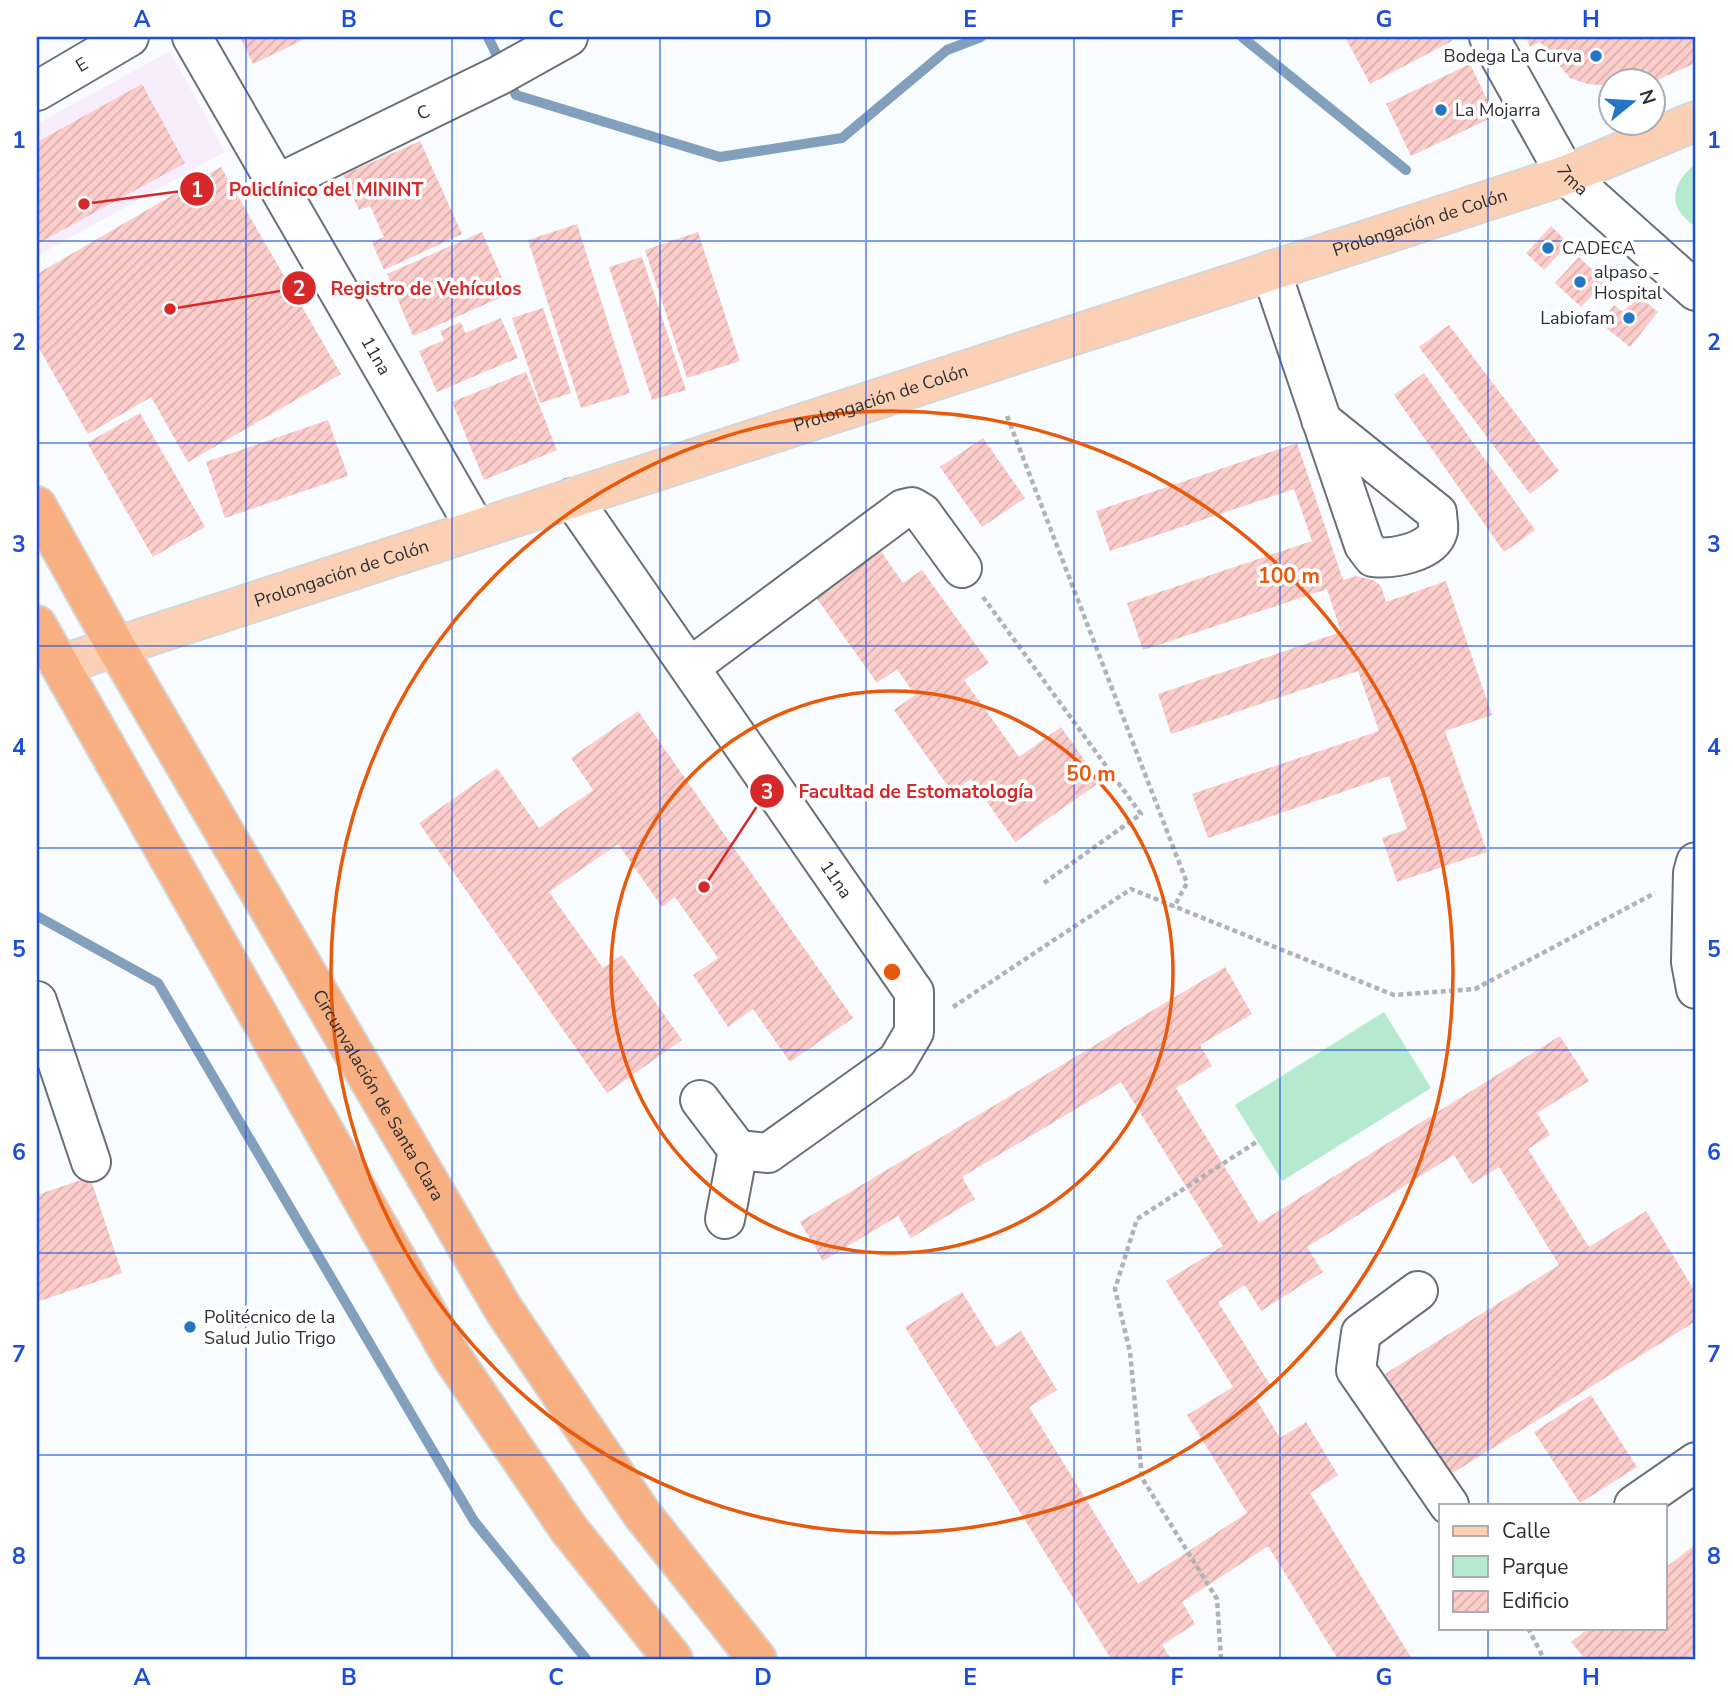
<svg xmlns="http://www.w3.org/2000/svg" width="1733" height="1696" font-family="'Nunito Sans',sans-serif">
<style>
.medical{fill:#f7edfd}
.green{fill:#b6eacf}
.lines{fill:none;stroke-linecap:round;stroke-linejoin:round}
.stream{stroke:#82a0bc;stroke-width:10}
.building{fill:url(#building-hatch)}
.minor-casing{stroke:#6a7076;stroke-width:42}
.major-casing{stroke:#d5d6d6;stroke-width:42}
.highway-casing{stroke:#d5d6d6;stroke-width:42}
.path{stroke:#b0b3b6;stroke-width:4.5;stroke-dasharray:5 3.5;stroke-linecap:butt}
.minor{stroke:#fff;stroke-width:38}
.major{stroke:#fbd0b5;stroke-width:38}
.highway{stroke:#f8b083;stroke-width:38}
.grid{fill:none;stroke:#1d4ed8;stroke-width:2;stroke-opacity:0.55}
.ring{fill:none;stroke:#e8590c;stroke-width:3.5}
.poi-dot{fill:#2575c4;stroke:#fff;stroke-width:2.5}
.labels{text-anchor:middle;stroke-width:7;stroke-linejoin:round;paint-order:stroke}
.poi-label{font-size:18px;fill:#2e3134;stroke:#fff;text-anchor:start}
.street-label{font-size:18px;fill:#2e3134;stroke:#fff}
.centre{fill:#e8590c;stroke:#fff;stroke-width:3.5}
.ring-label{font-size:21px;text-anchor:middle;font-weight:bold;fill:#e8590c;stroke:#fff;stroke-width:7;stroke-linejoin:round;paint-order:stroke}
.leader{fill:none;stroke:#d62828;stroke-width:2.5}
.callout-dot{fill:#d62828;stroke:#fff;stroke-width:2.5}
.mark-label{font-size:21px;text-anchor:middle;font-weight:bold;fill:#fff}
.callout-label{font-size:19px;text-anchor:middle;font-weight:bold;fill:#d62828;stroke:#fff;stroke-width:7;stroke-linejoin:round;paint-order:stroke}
.neatline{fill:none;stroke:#1d4ed8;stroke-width:2.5}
.grid-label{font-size:23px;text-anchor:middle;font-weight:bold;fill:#1d4ed8}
</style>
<defs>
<pattern id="building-hatch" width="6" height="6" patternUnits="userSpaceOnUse" patternTransform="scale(1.75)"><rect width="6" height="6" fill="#fccdcb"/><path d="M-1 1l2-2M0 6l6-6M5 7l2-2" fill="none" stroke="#d8b0af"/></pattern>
</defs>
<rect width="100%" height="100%" fill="#f9fcff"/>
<path class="medical" d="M170,51L225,152L37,256V124Z"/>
<g class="green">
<path d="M1696,164V228C1691,223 1684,218 1680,212C1668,195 1681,174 1696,164Z"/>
<path d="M1384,1012L1431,1088L1282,1181L1235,1105Z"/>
</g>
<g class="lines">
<g class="stream">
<path d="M488,37L516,95L720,157L842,138L947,50L981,37"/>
<path d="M1242,37L1406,170"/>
<path d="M37,916L158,983L474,1521L586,1659"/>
</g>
</g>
<g class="building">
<path d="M240,37H309L253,64Z"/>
<path d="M1345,37H1450L1452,41L1370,84Z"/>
<path d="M1526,37H1696V63L1652,82L1646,70L1626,80H1610V86L1588,84L1570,78L1540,42L1530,47Z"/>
<path d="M1470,64L1495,116L1411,156L1386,104Z"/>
<path d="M142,84L185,163L37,244V142Z"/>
<path d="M420,141L462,234L384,270L372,242L384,237L370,206L359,210L343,175Z"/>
<path d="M221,167L341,374L188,462L151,397L88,434L37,345V274Z"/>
<path d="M577,224L630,393L581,408L528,240Z"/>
<path d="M1551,226L1569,244L1544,270L1526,253Z"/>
<path d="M482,232L509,294L413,336L387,274Z"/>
<path d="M698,232L740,361L687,378L645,250Z"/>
<path d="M642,257L686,390L652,400L609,267Z"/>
<path d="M1579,257L1605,282L1581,307L1555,283Z"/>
<path d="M1637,295L1658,312L1630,347L1600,323L1614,305L1623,312Z"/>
<path d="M543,308L571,393L540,403L512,318Z"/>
<path d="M501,318L518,358L437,392L419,351L444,340L440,331L461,322L465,333Z"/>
<path d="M1449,325L1559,471L1530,494L1419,347Z"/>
<path d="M526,372L557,450L484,480L452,402Z"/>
<path d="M1424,373L1535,530L1504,552L1394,395Z"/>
<path d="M140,413L205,527L153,557L87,443Z"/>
<path d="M328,420L348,476L225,518L206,462Z"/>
<path d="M983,438L1025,498L982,527L940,467Z"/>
<path d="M1297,443L1343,580L1356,576L1373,580L1381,586L1386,602L1446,581L1492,715L1445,731L1487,852L1397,882L1382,838L1407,829L1389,776L1208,838L1192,794L1379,731L1358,671L1171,734L1158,694L1341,632L1327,589L1143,650L1127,603L1312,541L1294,489L1110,551L1096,511Z"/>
<path d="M880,550L903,583L922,570L989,663L964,680L1019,757L1061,727L1100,782L1015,842L971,779L952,792L894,710L915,695L897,669L877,683L815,596Z"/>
<path d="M638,711L853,1018L790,1062L753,1009L728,1027L693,975L718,958L675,897L662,907L618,844L549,892L603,968L622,955L682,1040L607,1093L419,823L497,768L539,828L593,790L571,758Z"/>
<path d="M1225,967L1252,1014L1200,1045L1212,1066L1176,1088L1259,1223L1560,1036L1589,1081L1537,1113L1550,1135L1528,1149L1589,1247L1646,1211L1696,1293V1321L1448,1476L1385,1374L1559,1265L1499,1167L1472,1184L1454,1155L1307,1247L1323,1272L1261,1311L1245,1285L1218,1302L1271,1386L1254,1396L1280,1438L1306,1422L1338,1475L1310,1493L1412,1659H1338L1268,1546L1182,1602L1195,1624L1162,1645L1171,1659H1111L905,1327L962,1292L996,1347L1021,1331L1057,1390L1029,1407L1138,1584L1247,1513L1187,1415L1233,1387L1166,1281L1223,1246L1121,1082L962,1177L975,1199L911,1238L898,1216L823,1261L800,1222Z"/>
<path d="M90,1177L122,1273L37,1302V1195Z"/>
<path d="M1591,1395L1637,1467L1580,1503L1534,1432Z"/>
<path d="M1696,1544V1652L1687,1659H1585L1571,1642L1589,1628H1665V1568Z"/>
</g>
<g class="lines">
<g class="minor-casing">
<g id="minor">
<path id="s1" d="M192,37L476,529"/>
<path id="s2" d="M1489,37L1566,175L1696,291"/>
<path id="s3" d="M37,91L129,37"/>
<path id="s4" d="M277,184L498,76L568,37"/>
<path d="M1271,271L1364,545L1373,557C1392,559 1432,553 1438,531C1439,526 1437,518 1437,513L1321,420"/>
<path id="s5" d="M572,498L914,992V1032L897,1061L768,1153L738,1150L700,1100"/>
<path d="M690,667L903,509L912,507L922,513L962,568"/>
<path d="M1696,862L1693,873L1691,962L1696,989"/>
<path d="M37,1001L91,1162"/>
<path d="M725,1219L738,1150"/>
<path d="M1418,1291L1361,1333L1356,1370L1449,1505"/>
<path d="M1634,1505L1696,1462"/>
</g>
</g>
<g class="major-casing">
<g id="major">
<path id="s6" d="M60,665L1566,175L1696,121"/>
</g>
</g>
<g class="highway-casing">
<g id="highway">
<path id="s7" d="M37,506L116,647L504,1310L642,1514L757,1659"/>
<path d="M37,625L452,1357L568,1528L673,1659"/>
</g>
</g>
<g class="path">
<path d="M1007,416L1187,883L1174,907"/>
<path d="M983,597L1141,814L1044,883"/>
<path d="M953,1007L1131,889L1394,995L1475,989L1655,893"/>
<path d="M1528,1628L1544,1659"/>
<path d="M1221,1659L1217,1599L1142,1478L1130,1352L1115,1289L1137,1219L1258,1141"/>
</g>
<use href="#minor" class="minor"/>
<use href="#major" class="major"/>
<use href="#highway" class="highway"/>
</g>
<path class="grid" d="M246,37V1659M452,37V1659M660,37V1659M866,37V1659M1074,37V1659M1280,37V1659M1488,37V1505M37,241H1696M37,443H1696M37,646H1696M37,848H1696M37,1050H1696M37,1253H1696M37,1455H1696M1488,1628V1659"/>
<g class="ring">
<circle cx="892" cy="972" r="281"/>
<circle cx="892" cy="972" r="561"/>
</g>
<g class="poi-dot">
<circle cx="1596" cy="56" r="7"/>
<circle cx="1441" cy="110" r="7"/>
<circle cx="1548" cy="248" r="7"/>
<circle cx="1580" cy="282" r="7"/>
<circle cx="1629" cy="318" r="7"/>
<circle cx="190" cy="1327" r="7"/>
</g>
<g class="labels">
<g class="poi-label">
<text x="1582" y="62" text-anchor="end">Bodega La Curva</text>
<text x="1455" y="116">La Mojarra</text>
<text x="1562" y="254">CADECA</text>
<text x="1594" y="278">alpaso -<tspan x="1594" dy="21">Hospital</tspan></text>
<text x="1615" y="324" text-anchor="end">Labiofam</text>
<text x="204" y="1323">Politécnico de la<tspan x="204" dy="21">Salud Julio Trigo</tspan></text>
</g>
<g class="street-label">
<text dy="6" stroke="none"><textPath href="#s3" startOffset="52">E</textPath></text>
<text dy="6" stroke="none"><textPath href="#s4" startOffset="163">C</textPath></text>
<text dy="6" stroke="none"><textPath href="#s2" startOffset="166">7ma</textPath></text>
<text dy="6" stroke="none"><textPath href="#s6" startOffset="1430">Prolongación de Colón</textPath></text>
<text dy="6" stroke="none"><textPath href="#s1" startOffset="368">11na</textPath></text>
<text dy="6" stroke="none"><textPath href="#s6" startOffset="863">Prolongación de Colón</textPath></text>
<text dy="6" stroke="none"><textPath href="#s6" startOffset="296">Prolongación de Colón</textPath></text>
<text dy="6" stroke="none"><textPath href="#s5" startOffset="464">11na</textPath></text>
<text dy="6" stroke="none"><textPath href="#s7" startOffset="681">Circunvalación de Santa Clara</textPath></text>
</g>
</g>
<circle cx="892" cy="972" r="10" class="centre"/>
<g class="ring-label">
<text x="1289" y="583">100 m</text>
<text x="1091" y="781">50 m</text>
</g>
<path class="leader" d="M84 204L197 189M170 309L299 288M704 887L767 791"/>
<g class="callout-dot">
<circle cx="84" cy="204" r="7"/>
<circle cx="170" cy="309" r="7"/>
<circle cx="704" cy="887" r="7"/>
<circle cx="197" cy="189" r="18"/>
<circle cx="299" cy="288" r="18"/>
<circle cx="767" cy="791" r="18"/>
</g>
<g class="mark-label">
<text x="197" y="197">1</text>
<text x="299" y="296">2</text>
<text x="767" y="799">3</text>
</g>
<g class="callout-label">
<text x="326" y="196">Policlínico del MININT</text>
<text x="426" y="295">Registro de Vehículos</text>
<text x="916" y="798">Facultad de Estomatología</text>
</g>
<rect width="1733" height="1696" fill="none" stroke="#ffffff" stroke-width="77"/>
<rect x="1439" y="1504" width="228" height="126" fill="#ffffff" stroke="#abadae" stroke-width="2"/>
<rect x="1453" y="1526" width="35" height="10" fill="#fbd0b5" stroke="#abadae" stroke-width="2"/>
<text x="1502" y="1538" font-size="21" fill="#2e3134">Calle</text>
<rect x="1453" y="1556" width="35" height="21" fill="#b6eacf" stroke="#abadae" stroke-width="2"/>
<text x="1502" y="1574" font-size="21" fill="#2e3134">Parque</text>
<rect x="1453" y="1591" width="35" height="21" fill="url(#building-hatch)" stroke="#abadae" stroke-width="2"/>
<text x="1502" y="1608" font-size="21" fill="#2e3134">Edificio</text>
<g transform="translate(1632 102) rotate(72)"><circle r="33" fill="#ffffff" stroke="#abadae" stroke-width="2"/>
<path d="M0-5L12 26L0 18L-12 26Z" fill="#2575c4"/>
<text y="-10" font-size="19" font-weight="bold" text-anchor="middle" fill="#2e3134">N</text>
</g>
<rect x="38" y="38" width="1656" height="1620" class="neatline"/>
<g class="grid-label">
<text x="142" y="27">A</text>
<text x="349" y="27">B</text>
<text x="556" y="27">C</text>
<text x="763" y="27">D</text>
<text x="970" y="27">E</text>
<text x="1177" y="27">F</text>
<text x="1384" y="27">G</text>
<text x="1591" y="27">H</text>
<text x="19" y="148">1</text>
<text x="1714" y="148">1</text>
<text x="19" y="350">2</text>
<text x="1714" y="350">2</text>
<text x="19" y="552">3</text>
<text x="1714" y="552">3</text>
<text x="19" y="755">4</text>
<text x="1714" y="755">4</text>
<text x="19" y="957">5</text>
<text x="1714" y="957">5</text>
<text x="19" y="1160">6</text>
<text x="1714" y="1160">6</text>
<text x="19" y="1362">7</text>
<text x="1714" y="1362">7</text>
<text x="19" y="1564">8</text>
<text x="1714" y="1564">8</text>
<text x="142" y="1685">A</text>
<text x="349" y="1685">B</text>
<text x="556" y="1685">C</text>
<text x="763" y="1685">D</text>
<text x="970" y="1685">E</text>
<text x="1177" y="1685">F</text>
<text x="1384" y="1685">G</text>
<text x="1591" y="1685">H</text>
</g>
</svg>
